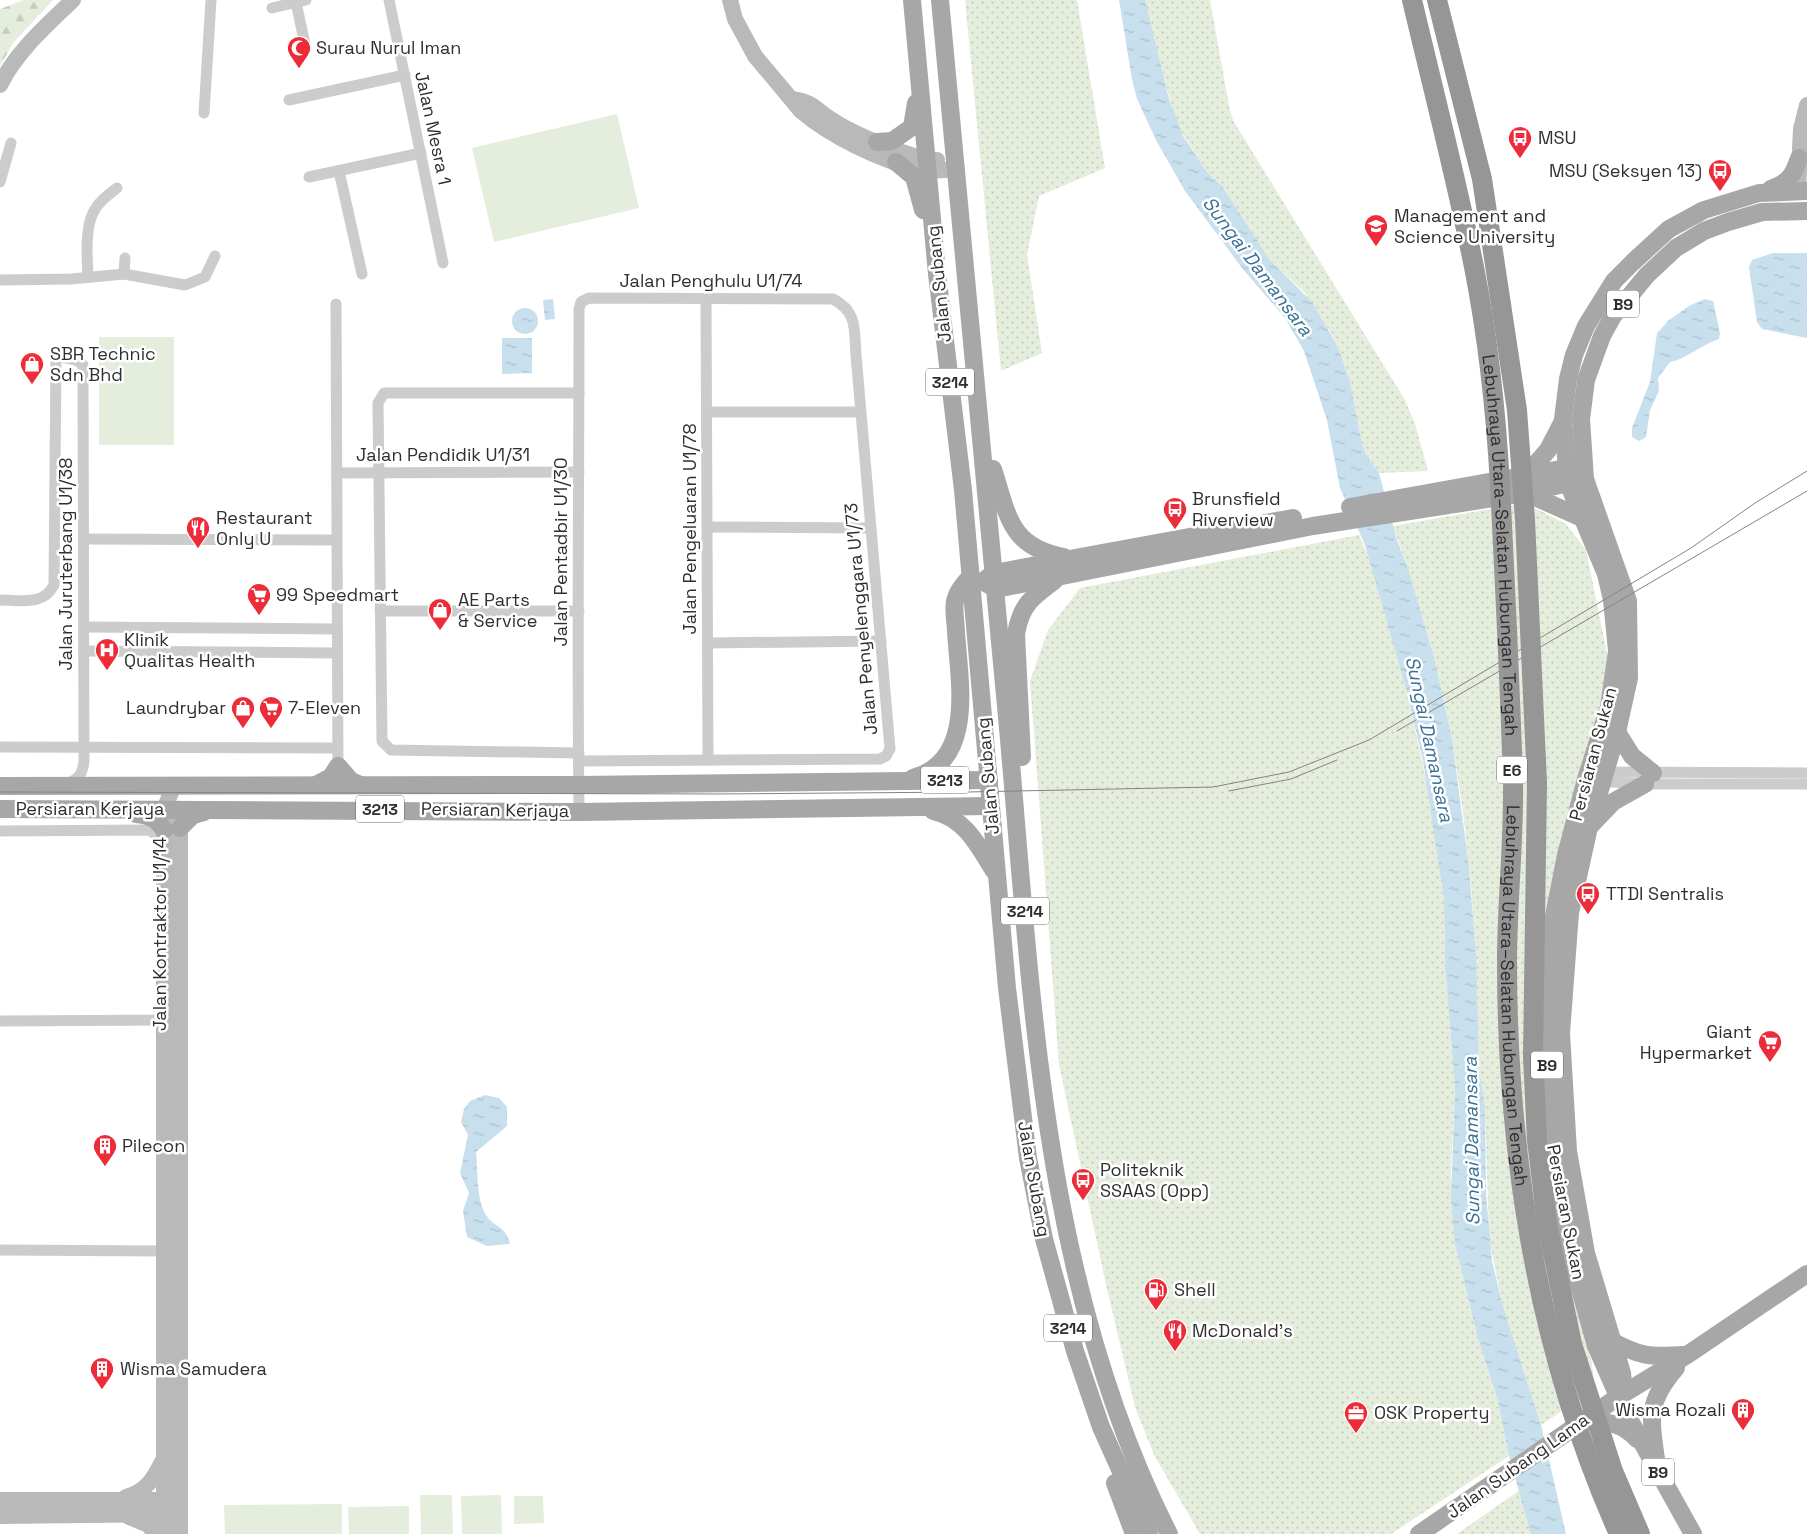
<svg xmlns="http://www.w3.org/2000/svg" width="1807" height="1534" font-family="'Space Grotesk',sans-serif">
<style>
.green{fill:url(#green-dots)}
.forest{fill:url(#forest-firs)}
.pitch{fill:#e5eddd}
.water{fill:url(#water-ripples)}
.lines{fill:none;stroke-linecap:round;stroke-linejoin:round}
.street{stroke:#ccc;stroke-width:11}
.secondary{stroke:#b9b9b9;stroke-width:16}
.primary{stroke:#a7a7a7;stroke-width:18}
.tram{stroke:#848484;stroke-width:1}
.highway-bridge{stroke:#969696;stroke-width:20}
.labels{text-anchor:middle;stroke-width:5;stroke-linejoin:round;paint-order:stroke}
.shield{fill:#fff;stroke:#6d6d6d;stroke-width:1}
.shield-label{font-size:16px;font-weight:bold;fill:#2f2f2f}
.poi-label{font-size:18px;fill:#2f2f2f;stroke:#fff;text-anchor:start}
.street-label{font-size:18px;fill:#2f2f2f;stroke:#fff}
.water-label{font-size:19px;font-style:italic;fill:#397195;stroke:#fff}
</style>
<defs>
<pattern id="green-dots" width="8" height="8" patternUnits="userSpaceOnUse" patternTransform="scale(1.25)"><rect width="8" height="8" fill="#e5eddd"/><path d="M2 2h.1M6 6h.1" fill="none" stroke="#c5ccbe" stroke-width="1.8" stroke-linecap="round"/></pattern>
<pattern id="forest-firs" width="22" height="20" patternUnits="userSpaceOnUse" patternTransform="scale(1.25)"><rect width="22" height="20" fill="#e5eddd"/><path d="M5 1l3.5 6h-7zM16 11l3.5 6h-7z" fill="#c5ccbe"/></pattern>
<pattern id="water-ripples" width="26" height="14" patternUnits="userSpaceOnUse" patternTransform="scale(1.25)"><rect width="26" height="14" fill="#c8dfee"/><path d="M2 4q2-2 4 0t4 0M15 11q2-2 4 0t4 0" fill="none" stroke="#acc0cc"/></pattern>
</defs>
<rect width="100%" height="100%" fill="#fff"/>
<g class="green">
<path d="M965,0H1077L1105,168L1039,196L1027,255L1042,353L1001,371Z"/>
<path d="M1145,0H1210L1230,111L1234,122L1405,400L1415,424L1428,471L1379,473L1366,455L1362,443L1350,382L1338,347L1330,332L1305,293L1270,260L1222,186L1207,172L1177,125L1148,21Z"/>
<path d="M1525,503L1566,524L1586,550L1611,673L1564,830L1567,1256L1592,1364L1594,1389L1541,1425L1502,1303L1489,1238L1485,1106L1479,1069L1472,895L1463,812L1452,739L1434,657L1408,568L1393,526Z"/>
<path d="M1359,535L1372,565L1408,696L1427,784L1444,900L1445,967L1455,1087L1451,1172L1455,1244L1477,1335L1498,1401L1509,1456L1391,1534H1200L1154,1455L1135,1407L1107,1289L1059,1065L1030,681L1048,630L1080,588Z"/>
<path d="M1520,1490L1531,1534H1457Z"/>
</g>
<path class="forest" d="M24,0H53L13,43L0,66V9Z"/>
<g class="pitch">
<path d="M617,114L639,208L494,242L472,148Z"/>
<rect x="99" y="337" width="75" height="108"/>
<path d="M420,1495H452L453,1534H421Z"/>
<path d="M501,1495L502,1534H462L461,1496Z"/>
<path d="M514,1496H543L544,1523L514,1524Z"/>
<path d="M342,1504V1534H225L224,1505Z"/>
<path d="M409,1506V1534H349L348,1507Z"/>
</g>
<g class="water">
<path d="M1119,0H1145L1169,99L1183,136L1207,172L1222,186L1270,260L1312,302L1338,347L1350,382L1362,443L1366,455L1379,473L1397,540L1408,568L1434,657L1452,739L1469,867L1476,956L1479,1069L1485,1106L1486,1194L1492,1261L1502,1303L1541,1425L1566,1534H1531L1509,1456L1498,1401L1477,1335L1455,1244L1451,1198L1455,1087L1445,967L1444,900L1423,761L1408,696L1365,545L1340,488L1327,420L1304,351L1285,318L1242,268L1185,191L1157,142L1137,99L1132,79Z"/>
<path d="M1773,253H1807V338L1762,329L1757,322L1749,267L1752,260Z"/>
<path d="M553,299L555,319L545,320L543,300Z"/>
<path d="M1705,299L1713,301L1720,333L1719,339C1701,345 1686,359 1670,362L1658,378L1659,391L1650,410L1646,437L1639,441L1632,437V428L1650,382L1657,333L1669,320L1689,306Z"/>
<circle cx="525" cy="321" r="13"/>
<path d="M502,338H532V373L502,374Z"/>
<path d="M485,1095L499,1098L507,1107V1126L476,1152C478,1171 476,1199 486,1215C495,1229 505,1224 510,1244L487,1246L467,1237L463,1211L469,1193L460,1173L468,1135L461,1122L464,1109L470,1101Z"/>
</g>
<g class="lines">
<g class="street">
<path d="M389,0L443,263"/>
<path d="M296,2L305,45"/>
<path d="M272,8L306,0"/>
<path d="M289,100L405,75"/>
<path d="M204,113L211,0"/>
<path d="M339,171L362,274"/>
<path d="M309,177L421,153"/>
<path d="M0,182L11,143"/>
<path d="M124,274L125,258"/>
<path d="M88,276C87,258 85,229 93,213C98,202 108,195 117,188"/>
<path d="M0,280L71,279L124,274L185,285L205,277L215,256"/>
<path d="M706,298L708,760"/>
<path d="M336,304L338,766"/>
<path d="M579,393H384L378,403L382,741L391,750L579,753"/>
<path d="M707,412H860"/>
<path d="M337,473L579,472"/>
<path d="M707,527L871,528"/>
<path d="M84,539L337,540"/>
<path d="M0,600C22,600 43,606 54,585L56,356L76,360L83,365L84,762C82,775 79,779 66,784"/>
<path d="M380,611H579"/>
<path d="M84,627L337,629"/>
<path d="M708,643L881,641"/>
<path d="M84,651L337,653"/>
<path d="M0,747L337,748"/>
<path d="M579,761L880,759L886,756L890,749L856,355C854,330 858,312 833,299L589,298L581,302L579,309C579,476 577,644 579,812"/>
<path d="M1600,772L1807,773"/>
<path d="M1596,781L1645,784H1807"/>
<path d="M0,831L150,830L164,842"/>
<path d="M0,1021L171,1020"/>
<path d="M0,1250L164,1251"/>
</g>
<g class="secondary">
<path d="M730,0L735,19L755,56L801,111C830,136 881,161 918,169C930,172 944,170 957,169"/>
<path d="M0,85C16,52 47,25 73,0"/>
<path d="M792,99C813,102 815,109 832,120C853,134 914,160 937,160"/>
<path d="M1798,190L1801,129L1807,105"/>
<path d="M126,1497C147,1491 154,1478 163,1460"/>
<path d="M0,1500H175"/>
<path d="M0,1516L175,1514"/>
<path d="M129,1517L148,1525L156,1534"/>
<path d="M164,1534V810L174,785"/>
<path d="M180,1534V815"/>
</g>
<g class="primary">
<path d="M912,0L937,274L963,490L1007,988L1028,1158L1044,1239L1075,1351L1101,1427L1149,1534"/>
<path d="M940,0C963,239 986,478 1007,717C1032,993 1041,1282 1169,1534"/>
<path d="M877,142L892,141L912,127L916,103"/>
<path d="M896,162L914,177L923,210"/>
<path d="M1771,189C1789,182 1793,176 1799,158"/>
<path d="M993,469C1008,515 1009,547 1064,557"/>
<path d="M1526,475L1548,450L1563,421"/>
<path d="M1526,493L1582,518"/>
<path d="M1350,507L1578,466"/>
<path d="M986,579L994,573L1293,518"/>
<path d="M987,584L996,589L1313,526L1526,493L1580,480"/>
<path d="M1617,732L1632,756L1653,773"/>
<path d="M1022,757L1016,634C1021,605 1031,598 1054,581"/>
<path d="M913,778C976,761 959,681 956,632C956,623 953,610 955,601C957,591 964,583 971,576"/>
<path d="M316,785L331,777L338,766L351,781L361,785"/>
<path d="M0,786L579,785L989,780"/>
<path d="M0,809L579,812L990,806"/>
<path d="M933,811C965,818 978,845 994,871"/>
<path d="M136,814C149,815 157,819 164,830"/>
<path d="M1590,826L1613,802L1645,784"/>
<path d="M180,828L193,815L204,812"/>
<path d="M1610,1340C1640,1357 1650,1357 1684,1355"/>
<path d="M1618,1397L1623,1382L1622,1373L1586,1253L1568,1151L1561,1033L1570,913L1589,827L1617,732L1629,678L1628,601L1585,479L1581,419L1586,380L1602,336L1613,316L1647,275L1676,248L1704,231L1728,222L1762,212L1807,211"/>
<path d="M1586,1421C1606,1421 1622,1423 1637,1439"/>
<path d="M1656,1459C1650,1418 1647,1401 1676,1368"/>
<path d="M1115,1483L1134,1534"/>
<path d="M1419,1534L1618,1397L1687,1355L1807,1274"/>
<path d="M1693,1534L1624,1410L1596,1346L1571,1257L1553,1164L1545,1043L1553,921L1566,855L1586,779L1609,707L1617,651L1612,600L1606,574L1568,483L1563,419L1568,379L1574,355L1586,326L1614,281L1633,262L1669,229L1704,210L1759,193L1807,191"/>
</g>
<g class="tram">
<path d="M1397,731L1807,491"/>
<path d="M1229,791L1291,779L1337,760"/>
<path d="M0,792L717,794L967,792L1213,787L1289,772L1369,740L1691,548L1755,503L1807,471"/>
</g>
<g class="highway-bridge">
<path id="s1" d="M1412,0C1433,89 1456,177 1474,267C1488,338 1496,412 1500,485C1505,584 1510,683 1513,782C1514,842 1507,902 1507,962C1507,1157 1539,1355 1619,1534"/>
<path d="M1437,0L1482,179L1517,410L1525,520L1537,783L1533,1056L1537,1140L1547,1224L1572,1344L1613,1471L1640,1534"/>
</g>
</g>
<defs>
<g id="mosque-pin" transform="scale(1.25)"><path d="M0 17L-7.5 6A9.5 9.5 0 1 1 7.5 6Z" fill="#ec2c38" stroke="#fff"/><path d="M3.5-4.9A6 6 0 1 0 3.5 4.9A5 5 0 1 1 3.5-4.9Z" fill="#fff"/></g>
<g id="bus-pin" transform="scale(1.25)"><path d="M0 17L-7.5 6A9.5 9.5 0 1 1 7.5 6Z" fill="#ec2c38" stroke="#fff"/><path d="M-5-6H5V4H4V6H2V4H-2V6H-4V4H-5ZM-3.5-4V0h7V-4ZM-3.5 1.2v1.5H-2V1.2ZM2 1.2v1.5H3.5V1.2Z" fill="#fff"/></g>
<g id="university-pin" transform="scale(1.25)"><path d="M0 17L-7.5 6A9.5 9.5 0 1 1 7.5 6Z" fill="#ec2c38" stroke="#fff"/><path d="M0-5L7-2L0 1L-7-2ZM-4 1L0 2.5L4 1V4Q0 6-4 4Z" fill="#fff"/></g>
<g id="shop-pin" transform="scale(1.25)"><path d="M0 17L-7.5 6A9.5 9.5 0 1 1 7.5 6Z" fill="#ec2c38" stroke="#fff"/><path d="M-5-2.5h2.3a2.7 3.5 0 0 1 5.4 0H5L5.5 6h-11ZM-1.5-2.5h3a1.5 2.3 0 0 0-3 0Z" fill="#fff"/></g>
<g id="restaurant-pin" transform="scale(1.25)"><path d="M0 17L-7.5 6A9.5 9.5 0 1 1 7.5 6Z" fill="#ec2c38" stroke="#fff"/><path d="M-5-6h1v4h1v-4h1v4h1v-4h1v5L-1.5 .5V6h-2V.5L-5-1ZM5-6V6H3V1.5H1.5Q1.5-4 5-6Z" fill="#fff"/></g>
<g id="supermarket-pin" transform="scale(1.25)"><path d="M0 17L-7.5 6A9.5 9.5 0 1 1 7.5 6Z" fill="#ec2c38" stroke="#fff"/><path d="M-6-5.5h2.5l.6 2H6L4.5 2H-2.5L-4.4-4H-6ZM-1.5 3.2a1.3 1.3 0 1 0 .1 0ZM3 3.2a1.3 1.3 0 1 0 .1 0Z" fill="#fff"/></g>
<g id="hospital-pin" transform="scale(1.25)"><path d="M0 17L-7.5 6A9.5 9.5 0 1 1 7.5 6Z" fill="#ec2c38" stroke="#fff"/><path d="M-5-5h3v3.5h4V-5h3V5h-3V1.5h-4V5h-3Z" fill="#fff"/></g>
<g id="building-pin" transform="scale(1.25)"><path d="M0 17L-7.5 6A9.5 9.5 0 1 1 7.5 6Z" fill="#ec2c38" stroke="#fff"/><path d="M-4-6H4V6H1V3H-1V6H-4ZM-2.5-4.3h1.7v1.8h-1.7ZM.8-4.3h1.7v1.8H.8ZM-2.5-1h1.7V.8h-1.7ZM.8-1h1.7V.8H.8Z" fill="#fff"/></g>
<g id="fuel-pin" transform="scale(1.25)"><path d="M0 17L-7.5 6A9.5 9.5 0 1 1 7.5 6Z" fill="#ec2c38" stroke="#fff"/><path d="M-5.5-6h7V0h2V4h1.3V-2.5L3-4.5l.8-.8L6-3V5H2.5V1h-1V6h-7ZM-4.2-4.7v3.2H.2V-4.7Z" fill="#fff"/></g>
<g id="office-pin" transform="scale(1.25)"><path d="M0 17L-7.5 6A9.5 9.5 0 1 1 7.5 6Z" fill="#ec2c38" stroke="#fff"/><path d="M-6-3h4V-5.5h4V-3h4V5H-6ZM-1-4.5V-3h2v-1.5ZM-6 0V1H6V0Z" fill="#fff"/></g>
</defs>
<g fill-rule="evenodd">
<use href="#mosque-pin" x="299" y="48"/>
<use href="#bus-pin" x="1520" y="138"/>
<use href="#bus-pin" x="1720" y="171"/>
<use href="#university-pin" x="1376" y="226"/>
<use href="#shop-pin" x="32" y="364"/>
<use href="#bus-pin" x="1175" y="509"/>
<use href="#restaurant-pin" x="198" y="528"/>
<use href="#supermarket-pin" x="259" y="595"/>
<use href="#shop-pin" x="440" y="610"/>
<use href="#hospital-pin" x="107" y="650"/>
<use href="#shop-pin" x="243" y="708"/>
<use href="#supermarket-pin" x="271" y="708"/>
<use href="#bus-pin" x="1588" y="894"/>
<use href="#supermarket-pin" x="1770" y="1042"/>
<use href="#building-pin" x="105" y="1146"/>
<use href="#bus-pin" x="1083" y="1180"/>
<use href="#fuel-pin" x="1156" y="1290"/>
<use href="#restaurant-pin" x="1175" y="1331"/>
<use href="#building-pin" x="102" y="1369"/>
<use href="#building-pin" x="1743" y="1410"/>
<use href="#office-pin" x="1356" y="1413"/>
</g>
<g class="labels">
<g class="shield">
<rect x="1607" y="290.5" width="32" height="27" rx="4"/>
<rect x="926" y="368.5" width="48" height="27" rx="4"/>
<rect x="1497" y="756.5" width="30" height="27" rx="4"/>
<rect x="921" y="766.5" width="48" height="27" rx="4"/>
<rect x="356" y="795.5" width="48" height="27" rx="4"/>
<rect x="1001" y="897.5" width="48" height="27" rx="4"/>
<rect x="1531" y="1051.5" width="32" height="27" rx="4"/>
<rect x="1044" y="1314.5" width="48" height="27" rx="4"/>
<rect x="1642" y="1458.5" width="32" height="27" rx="4"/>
</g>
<g class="shield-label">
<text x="1623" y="310">B9</text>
<text x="950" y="388">3214</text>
<text x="1512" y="776">E6</text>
<text x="945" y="786">3213</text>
<text x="380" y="815">3213</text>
<text x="1025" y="917">3214</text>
<text x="1547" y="1071">B9</text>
<text x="1068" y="1334">3214</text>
<text x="1658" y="1478">B9</text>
</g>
<g class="poi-label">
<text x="316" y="54">Surau Nurul Iman</text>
<text x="1538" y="144">MSU</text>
<text x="1702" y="177" text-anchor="end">MSU (Seksyen 13)</text>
<text x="1394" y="222">Management and<tspan x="1394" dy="21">Science University</tspan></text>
<text x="50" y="360">SBR Technic<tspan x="50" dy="21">Sdn Bhd</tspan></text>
<text x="1192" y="505">Brunsfield<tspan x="1192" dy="21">Riverview</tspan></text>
<text x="216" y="524">Restaurant<tspan x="216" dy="21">Only U</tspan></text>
<text x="276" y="601">99 Speedmart</text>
<text x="458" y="606">AE Parts<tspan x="458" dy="21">&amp; Service</tspan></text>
<text x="124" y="646">Klinik<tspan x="124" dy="21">Qualitas Health</tspan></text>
<text x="226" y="714" text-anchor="end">Laundrybar</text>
<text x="288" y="714">7-Eleven</text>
<text x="1606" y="900">TTDI Sentralis</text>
<text x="1752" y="1038" text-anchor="end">Giant<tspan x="1752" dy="21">Hypermarket</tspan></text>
<text x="122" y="1152">Pilecon</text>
<text x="1100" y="1176">Politeknik<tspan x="1100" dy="21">SSAAS (Opp)</tspan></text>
<text x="1174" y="1296">Shell</text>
<text x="1192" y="1337">McDonald's</text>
<text x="120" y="1375">Wisma Samudera</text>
<text x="1726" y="1416" text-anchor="end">Wisma Rozali</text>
<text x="1374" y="1419">OSK Property</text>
</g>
<g class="street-label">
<text transform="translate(433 128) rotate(78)" y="6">Jalan Mesra 1</text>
<text x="711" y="287">Jalan Penghulu U1/74</text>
<text transform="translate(939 284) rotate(-96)" y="6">Jalan Subang</text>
<text x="443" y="461">Jalan Pendidik U1/31</text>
<text transform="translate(690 529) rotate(-90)" y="6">Jalan Pengeluaran U1/78</text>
<text dy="6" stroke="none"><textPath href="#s1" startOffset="554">Lebuhraya Utara–Selatan Hubungan Tengah</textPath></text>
<text transform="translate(561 552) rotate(-90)" y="6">Jalan Pentadbir U1/30</text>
<text transform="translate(66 564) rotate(-90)" y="6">Jalan Juruterbang U1/38</text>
<text transform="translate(861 619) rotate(-95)" y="6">Jalan Penyelenggara U1/73</text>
<text transform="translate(1593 754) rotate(-75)" y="6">Persiaran Sukan</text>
<text transform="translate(988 776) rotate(-95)" y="6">Jalan Subang</text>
<text x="90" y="815">Persiaran Kerjaya</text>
<text transform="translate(495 810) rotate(1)" y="6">Persiaran Kerjaya</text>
<text transform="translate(160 934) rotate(-90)" y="6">Jalan Kontraktor U1/14</text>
<text dy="6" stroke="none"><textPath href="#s1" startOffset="1005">Lebuhraya Utara–Selatan Hubungan Tengah</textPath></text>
<text transform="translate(1034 1179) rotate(80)" y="6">Jalan Subang</text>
<text transform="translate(1566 1212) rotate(79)" y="6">Persiaran Sukan</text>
<text transform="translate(1518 1466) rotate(-35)" y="6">Jalan Subang Lama</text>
</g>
<g class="water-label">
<text transform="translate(1258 266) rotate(53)" y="7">Sungai Damansara</text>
<text transform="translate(1430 739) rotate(78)" y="7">Sungai Damansara</text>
<text transform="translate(1471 1141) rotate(-91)" y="7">Sungai Damansara</text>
</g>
</g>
</svg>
